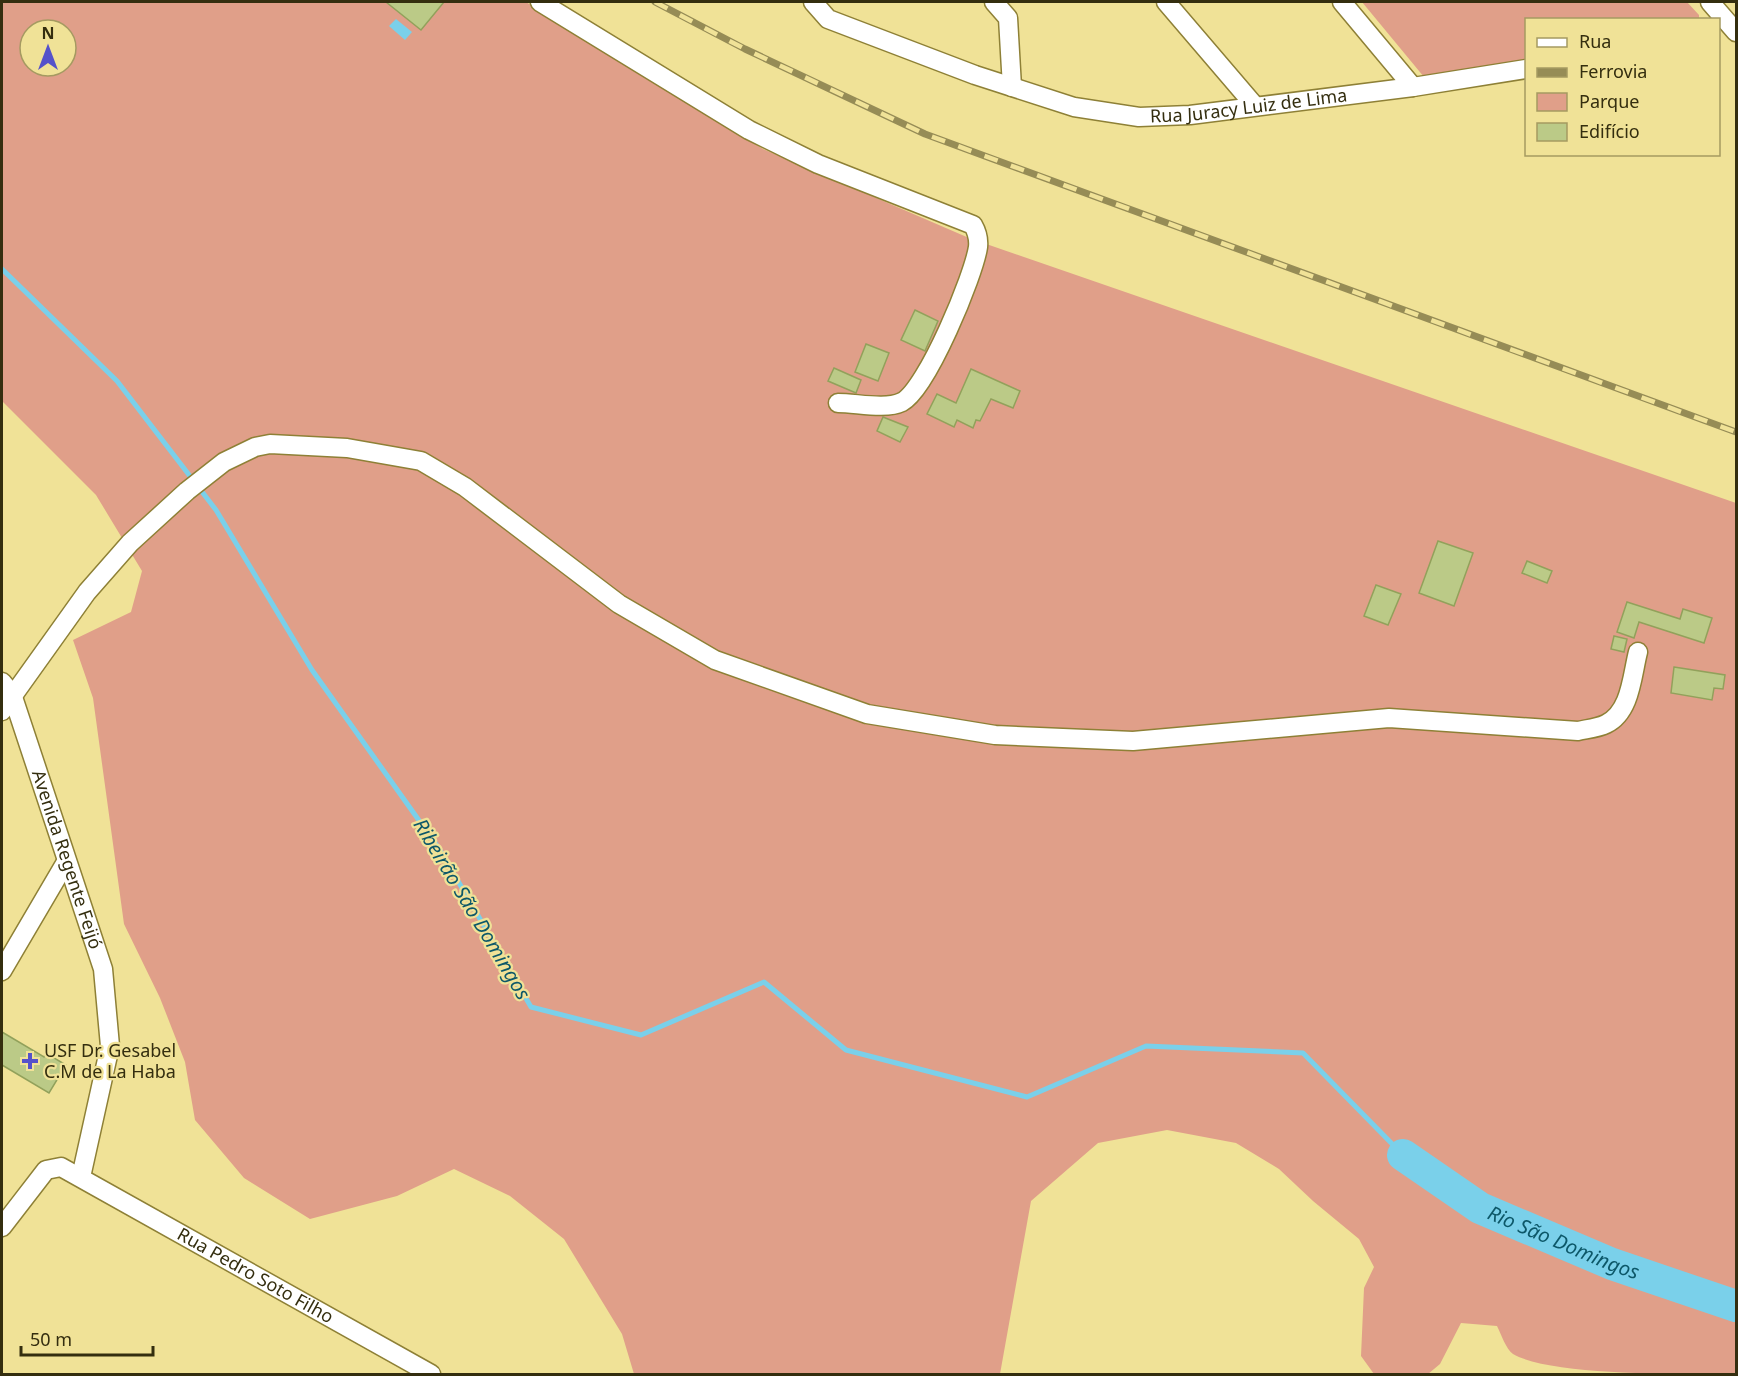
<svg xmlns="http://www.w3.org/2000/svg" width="1738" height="1376" font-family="'Noto Sans',sans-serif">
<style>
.green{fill:#e09f89;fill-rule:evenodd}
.water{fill:#7ad0ea}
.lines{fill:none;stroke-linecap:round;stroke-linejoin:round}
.stream{stroke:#7ad0ea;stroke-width:5}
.river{stroke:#7ad0ea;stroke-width:32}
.building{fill:#bbca87;stroke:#92a15b;stroke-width:1.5}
.minor-casing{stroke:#8e8036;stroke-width:21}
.minor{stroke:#fff;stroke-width:18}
.rail-casing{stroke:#968c56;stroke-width:7}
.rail{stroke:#f0e297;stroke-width:4.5;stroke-dasharray:14;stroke-linecap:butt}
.poi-dot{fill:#5552ca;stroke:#f0e297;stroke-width:2}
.labels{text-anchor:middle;stroke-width:4.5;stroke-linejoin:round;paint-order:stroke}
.street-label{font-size:18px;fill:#342e0f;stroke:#f0e297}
.poi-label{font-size:18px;fill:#342e0f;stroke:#f0e297;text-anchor:start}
.water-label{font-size:20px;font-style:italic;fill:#0d5869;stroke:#f0e297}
</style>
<rect width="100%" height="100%" fill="#f0e297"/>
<g class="green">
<path d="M2,2H526L763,149L969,238L1736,503V1374C1686,1374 1550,1376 1513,1354C1506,1349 1501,1334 1497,1326L1461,1323L1440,1364L1428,1374H1374L1361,1356L1364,1288L1374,1267L1359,1239L1313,1201L1279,1169L1236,1143L1167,1130L1098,1143L1031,1201L1000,1374H634L622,1334L564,1239L510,1196L454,1169L397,1196L310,1219L244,1178L195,1120L185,1062L160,998L124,924L93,698L73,640L131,612L142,571L96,495L2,401ZM30,30H66V66H30Z"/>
<path d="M1362,2H1687L1699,15V19L1526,20V60L1424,77Z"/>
</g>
<path class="water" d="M396,19L412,32L405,40L389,26Z"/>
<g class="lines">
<path class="stream" d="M2,269L117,381L216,510L312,670L440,850L531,1007L641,1035L764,982L846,1050L1027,1097L1146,1046L1303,1053L1403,1155"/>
<path class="river" id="s1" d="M1403,1155L1480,1208L1612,1264L1736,1306"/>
</g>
<g class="building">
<path d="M386,2H444L421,30Z"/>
<path d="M915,310L938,321L925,351L901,340Z"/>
<path d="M866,344L889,353L878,381L855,372Z"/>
<path d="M834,368L861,380L856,393L828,381Z"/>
<path d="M971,369L1020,391L1013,408L991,399L980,421L976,420L973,428L957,420L954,427L927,414L937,394L956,403Z"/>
<path d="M883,417L908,427L900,442L877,431Z"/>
<path d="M1438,541L1473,553L1454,606L1419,593Z"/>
<path d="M1527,561L1552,571L1547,583L1522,573Z"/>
<path d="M1376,585L1401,594L1388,625L1364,616Z"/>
<path d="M1627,602L1680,619L1683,609L1712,618L1704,643L1639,622L1634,638L1617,632Z"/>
<path d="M1614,636L1627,639L1624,652L1611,649Z"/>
<path d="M1674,667L1725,675L1723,689L1714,688L1712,700L1671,693Z"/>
<path d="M2,1032L44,1057L46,1053L66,1065L49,1093L2,1065Z"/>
</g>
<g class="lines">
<g class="minor-casing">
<g id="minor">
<path d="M540,2L749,130L818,164L973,225C977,232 979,238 978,247C974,275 927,389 902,402C885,410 857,403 838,403"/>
<path id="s2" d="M813,2L828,19L975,75L1074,107L1139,117L1190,115L1413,87L1526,69"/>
<path d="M994,2L1008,18L1012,87"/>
<path d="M1166,2L1255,106"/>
<path d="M1342,2L1413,87"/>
<path d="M1710,2L1736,32"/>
<path id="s3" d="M2,682L12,694L103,969L110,1046L81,1177"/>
<path d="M2,711L87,592L130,543L187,491L224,462L255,447L270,444L347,448L421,461L465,487L619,604L715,660L867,714L995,735L1133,741L1389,718L1578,731C1587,729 1598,728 1606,724C1631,712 1632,675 1638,652"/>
<path d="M2,971L66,862"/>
<path id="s4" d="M2,1227L46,1170L61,1167L431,1374"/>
</g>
</g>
<use href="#minor" class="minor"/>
<g class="rail-casing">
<path id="rail" d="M655,2L745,49L925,134L1736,432"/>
</g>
<use href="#rail" class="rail"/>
</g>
<path class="poi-dot" d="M27 1052h6v6h6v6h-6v6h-6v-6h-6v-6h6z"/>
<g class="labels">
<g class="street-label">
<text dy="6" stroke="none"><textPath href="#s2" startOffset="460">Rua Juracy Luiz de Lima</textPath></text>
<text dy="6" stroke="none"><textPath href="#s3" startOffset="190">Avenida Regente Feijó</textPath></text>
<text dy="6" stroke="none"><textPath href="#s4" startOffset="310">Rua Pedro Soto Filho</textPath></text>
</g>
<g class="poi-label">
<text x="44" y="1057">USF Dr. Gesabel<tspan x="44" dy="21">C.M de La Haba</tspan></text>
</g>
<g class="water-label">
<text transform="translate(472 909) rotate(59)" y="7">Ribeirão São Domingos</text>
<text dy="7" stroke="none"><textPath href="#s1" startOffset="184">Rio São Domingos</textPath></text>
</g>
</g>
<rect width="1738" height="1376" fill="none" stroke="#342e0f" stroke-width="6"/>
<rect x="1525" y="18" width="195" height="138" fill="#f0e297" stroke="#a59a61" stroke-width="1.5"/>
<rect x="1537" y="38" width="30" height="9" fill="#ffffff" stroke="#a59a61" stroke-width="1.5"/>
<text x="1579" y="48" font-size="18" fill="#342e0f">Rua</text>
<rect x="1537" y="68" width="30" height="9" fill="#968c56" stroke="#a59a61" stroke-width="1.5"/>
<text x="1579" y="78" font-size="18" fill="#342e0f">Ferrovia</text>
<rect x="1537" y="93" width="30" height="18" fill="#e09f89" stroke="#a59a61" stroke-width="1.5"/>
<text x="1579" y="108" font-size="18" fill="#342e0f">Parque</text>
<rect x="1537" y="123" width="30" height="18" fill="#bbca87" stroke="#a59a61" stroke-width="1.5"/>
<text x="1579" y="138" font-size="18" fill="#342e0f">Edifício</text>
<g transform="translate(48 48)"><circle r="28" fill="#f0e297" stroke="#a59a61" stroke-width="1.5"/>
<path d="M0-4.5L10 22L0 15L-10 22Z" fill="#5552ca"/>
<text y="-9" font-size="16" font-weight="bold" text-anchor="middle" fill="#342e0f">N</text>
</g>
<path d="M21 1346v9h132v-9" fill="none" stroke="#342e0f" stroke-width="3"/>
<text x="30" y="1346" font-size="18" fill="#342e0f" stroke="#f0e297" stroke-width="4.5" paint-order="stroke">50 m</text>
</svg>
